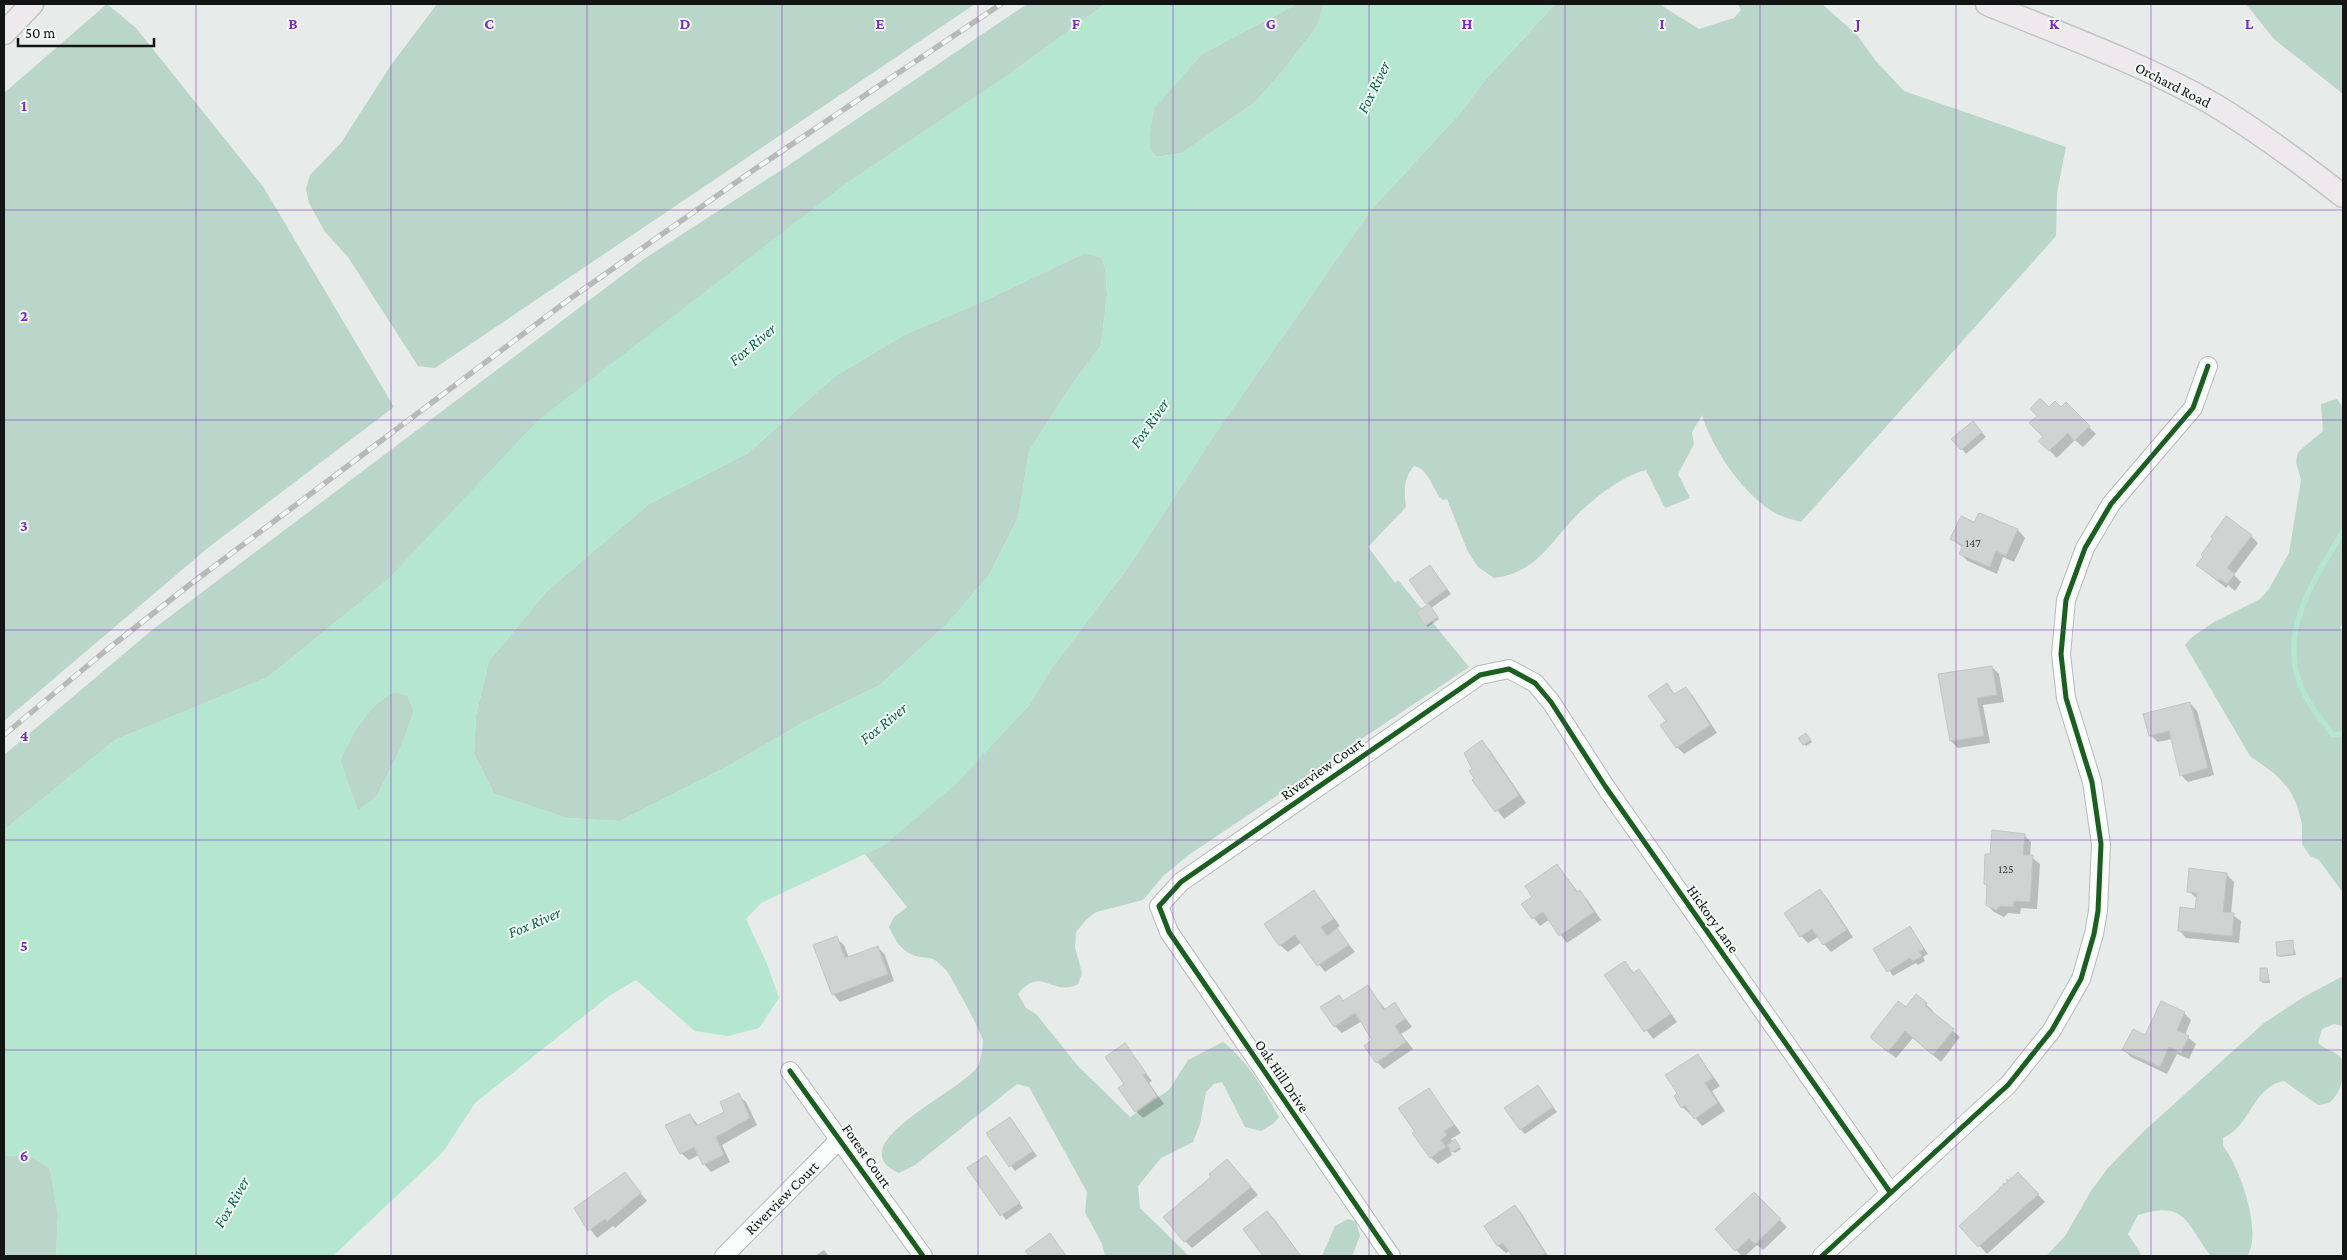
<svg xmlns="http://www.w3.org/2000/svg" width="2347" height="1260" font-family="'Crimson Pro',serif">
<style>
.green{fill:#bad5c9}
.water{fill:#b4e6d0;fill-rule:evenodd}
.shadow{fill:#0003}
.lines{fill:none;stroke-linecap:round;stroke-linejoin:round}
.stream{stroke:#b4e6d0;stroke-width:5.5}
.building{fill:#cfd3d1;stroke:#c3c6c5}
.minor-casing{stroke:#b7bab9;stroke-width:20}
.major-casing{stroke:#c2c4c4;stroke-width:25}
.path{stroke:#cacaca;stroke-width:3;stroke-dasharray:2.5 2.5;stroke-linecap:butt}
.minor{stroke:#fbfcfc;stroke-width:18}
.major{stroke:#eee9ed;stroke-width:22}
.rail-casing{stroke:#b8bab9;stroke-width:5.5}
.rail{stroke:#f3faf6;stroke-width:4;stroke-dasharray:11;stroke-linecap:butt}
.cycleway-casing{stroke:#f3faf6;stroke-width:8}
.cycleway{stroke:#1b5e20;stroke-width:5}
.grid{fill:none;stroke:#7b2cbf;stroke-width:1;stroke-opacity:0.55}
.labels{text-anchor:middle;stroke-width:4;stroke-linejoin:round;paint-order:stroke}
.number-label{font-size:12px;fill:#424443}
.street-label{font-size:15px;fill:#131514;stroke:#f3faf6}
.water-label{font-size:16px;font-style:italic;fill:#0b644a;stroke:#f3faf6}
.grid-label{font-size:16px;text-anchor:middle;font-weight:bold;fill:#7b2cbf;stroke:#f3faf6;stroke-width:4;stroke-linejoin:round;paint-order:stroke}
</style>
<rect width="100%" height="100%" fill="#e7ebe9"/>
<g class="green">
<path d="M107,4L136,28L264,188L394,407L209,547L4,721V93Z"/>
<path d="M437,4H975L435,368L418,366L348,257L325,232L309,203L306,189L310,175L341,143L391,65Z"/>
<path d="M1027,4H1105L1015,70L268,677L115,740L4,830V755L152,630L644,259L786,167Z"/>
<path d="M1324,4L1317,26L1285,68L1255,102L1182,153L1156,157L1150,148V132L1154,108L1202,54L1295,5Z"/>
<path d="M1555,4H1659L1699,29L1734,18L1741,10L1738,4H1822L1858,36L1875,60L1904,91L2066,147L2057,193L2056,236L1801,522C1794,520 1786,518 1779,515C1746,499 1712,449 1702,415L1692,432L1694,444L1678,474L1690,498L1665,508L1646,470C1625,475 1598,495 1582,510C1553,537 1539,573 1494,578L1478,567L1468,552L1447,499L1442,500C1432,489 1429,469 1414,466C1403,479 1404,490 1406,507L1368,547L1395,583L1398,580L1469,667L1190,854L1163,876L1143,900L1096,912L1086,920L1076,932L1075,948L1082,973L1078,984C1053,998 1041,964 1018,994L1026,1008L1036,1014L1078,1066L1130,1117L1169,1090L1188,1060L1223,1042C1249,1062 1263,1089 1279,1117L1273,1124L1261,1131L1245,1127L1222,1082L1214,1084L1206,1092L1200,1124L1193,1142L1161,1158L1138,1186L1140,1208L1189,1256H1105L1102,1244L1085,1212L1087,1192L1029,1087L1017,1084L915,1165L899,1173C835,1144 969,1089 979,1064C981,1058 983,1047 983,1041C983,1035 951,976 946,970C943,967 938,962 935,960C930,957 925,958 920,957C902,953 896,942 889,927L894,917L907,907L865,854L886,844L1028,707L1051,669L1130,565L1215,434L1371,210L1463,110L1481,85Z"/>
<path d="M2246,4H2343V94L2274,39Z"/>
<path d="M1085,253L1102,258L1106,273L1107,295L1101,345L1068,390L1029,451L1018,518L989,575L948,623L880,685L804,722L732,764L620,821L567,818L494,794L474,754L476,715L489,661L547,591L649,504L748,453L834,377L906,334L982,302Z"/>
<path d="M2337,399L2343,408V623L2340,627L2343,637V893L2319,860L2310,856L2302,844V824L2297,805L2289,789L2275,774L2250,756L2185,645L2191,638L2214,622L2260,599L2269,589L2289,553L2301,480L2296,462L2298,452L2323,431L2321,404Z"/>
<path d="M395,692L407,695L414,711L398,754L377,796L358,811L340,760C354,733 366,706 395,692Z"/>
<path d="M2343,976V1026L2334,1024L2322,1029L2318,1043C2325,1050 2336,1051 2341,1058C2347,1070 2341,1094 2330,1102C2327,1104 2322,1104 2318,1105L2284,1081C2258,1086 2253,1112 2236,1129C2233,1133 2227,1135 2223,1138V1146C2240,1167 2263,1233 2247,1256L2210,1255C2186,1222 2185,1200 2138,1215L2128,1234L2139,1251L2141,1256H2046L2065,1236L2091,1191L2107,1169L2144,1131L2264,1023L2302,998Z"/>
<path d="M4,1156H30L50,1168L58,1215L56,1256H4Z"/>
<path d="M1348,1219L1356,1222L1360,1236L1352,1256H1322L1335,1226Z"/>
</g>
<path class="water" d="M1105,4H1305L1295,5L1202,54L1155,108L1150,132V148L1156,157L1182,153L1255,102L1285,68L1317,26L1324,4H1555L1481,85L1463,110L1371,210L1215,434L1130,565L1051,669L1028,707L956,784L886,844L761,903L746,919L767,964L779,998L759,1028L728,1036L695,1031L636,980L609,996L475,1103L443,1152L333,1256H56L58,1215L50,1168L30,1157L4,1156V830L115,740L268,677L387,580L538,420L845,184L1015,70ZM1085,253L1102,258L1106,273L1107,295L1101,345L1068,390L1029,451L1018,518L989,575L948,623L880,685L804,722L732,764L620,821L567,818L494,794L474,754L476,715L489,661L547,591L649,504L748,453L834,377L906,334L982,302ZM395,692L407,695L414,711L398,754L377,796L358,810L340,760C354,734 366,706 395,692Z"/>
<g class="shadow">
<path d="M2066,404L2096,434L2083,447L2075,440L2057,458L2040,441L2045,437L2049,408L2061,409Z"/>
<path d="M1977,427L1986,437L1966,454L1962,449Z"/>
<path d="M1979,514L2018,530L2025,538L2014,562L2003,557L1997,574L1968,561L1960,554L1963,548L1952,539L1975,524Z"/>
<path d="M2251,536L2258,543L2234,575L2241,582L2235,591L2228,585L2226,588L2198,565L2215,538Z"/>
<path d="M1434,571L1451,594L1431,608L1439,619L1428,627L1426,625L1429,605L1427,603Z"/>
<path d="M1992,667L1999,674L2004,702L1983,705L1990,743L1958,748L1951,741Z"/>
<path d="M1667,685L1675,694L1686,688L1693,696L1717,733L1684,754L1677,747L1668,722Z"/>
<path d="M2190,703L2197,711L2214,775L2188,782L2181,775L2172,739L2158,742L2150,735Z"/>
<path d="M1808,736L1812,742L1806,746L1804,744Z"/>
<path d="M1481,742L1489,749L1526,803L1504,819L1474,780L1476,778L1474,769L1468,762Z"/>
<path d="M2024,835L2031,842L2030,856L2040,864L2037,909L2021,908L2020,914L2008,913L2004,917L1994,912L1987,905L1986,855H1991Z"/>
<path d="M1557,865L1578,892L1587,899L1601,920L1567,943L1549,920L1540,926L1523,904L1534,897Z"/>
<path d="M2226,874L2234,882L2231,914L2241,921L2239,943L2186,938L2179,930L2196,911L2198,899L2188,891Z"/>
<path d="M1314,891L1340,926L1336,929L1355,952L1325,972L1302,942L1288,952L1280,945Z"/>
<path d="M1820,891L1827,898L1853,937L1831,952L1818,937L1808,943L1801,936Z"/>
<path d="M1910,927L1928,954L1923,957L1925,961L1918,965L1916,963L1893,976L1875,949Z"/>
<path d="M836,938L844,945L849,958L878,947L885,955L894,981L840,1002L833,994Z"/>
<path d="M2292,941L2296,955L2280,957L2278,955Z"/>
<path d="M1625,963L1634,973L1638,970L1646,978L1677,1022L1653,1039L1606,976Z"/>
<path d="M2267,969L2270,983H2263L2261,981Z"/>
<path d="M1368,987L1386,1010L1395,1004L1412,1027L1401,1034L1413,1049L1384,1069L1377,1062L1374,1040L1362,1021L1342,1033L1335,1026L1339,997L1344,1002Z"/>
<path d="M1926,1004L1933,1011L1932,1013L1960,1037L1941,1062L1913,1038L1896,1058L1879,1045L1906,1009Z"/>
<path d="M2184,1013L2191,1020L2185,1035L2196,1044L2189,1059L2177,1054L2167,1074L2131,1057L2124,1050Z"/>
<path d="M1125,1045L1152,1081L1149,1083L1164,1104L1143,1118L1136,1111L1126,1084Z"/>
<path d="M1698,1055L1720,1086L1712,1091L1725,1111L1702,1126L1691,1113L1690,1114L1682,1107Z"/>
<path d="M1538,1086L1557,1112L1525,1134L1521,1130Z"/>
<path d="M1428,1089L1461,1133L1451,1139L1453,1142L1457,1143L1461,1149L1455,1153L1449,1148L1452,1155L1438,1164L1430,1157L1417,1132Z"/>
<path d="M738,1095L746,1102L757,1125L722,1145L730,1162L711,1172L704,1164L699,1155L689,1160L681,1153L690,1115L699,1126L726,1113Z"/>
<path d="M1010,1118L1037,1156L1015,1171L987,1134Z"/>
<path d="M986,1156L1023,1208L1006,1220L968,1168Z"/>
<path d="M1227,1160L1258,1195L1192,1248L1185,1241L1213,1177Z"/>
<path d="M624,1173L647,1201L615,1228L613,1226L597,1238L575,1209Z"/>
<path d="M2018,1174L2045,1202L1987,1254L1961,1226Z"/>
<path d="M1754,1194L1787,1227L1763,1250L1757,1245L1745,1256H1742L1716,1229Z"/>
<path d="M1515,1206L1522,1214L1548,1256H1514L1510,1250L1506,1253L1498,1246L1485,1226Z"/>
<path d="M1267,1212L1275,1220L1301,1256H1265L1245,1229Z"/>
<path d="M1050,1235L1067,1256H1030L1026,1251Z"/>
<path d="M824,1250L829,1256H815Z"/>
</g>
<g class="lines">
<path class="stream" d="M2343,531C2313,583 2273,637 2306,697C2313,710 2324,723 2333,735L2343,734"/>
</g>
<g class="building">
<path d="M2040,398L2049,407L2055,401L2061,407L2066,402L2090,426L2074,441L2068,433L2049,451L2038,441L2043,437L2029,423L2037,416L2030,409Z"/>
<path d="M1973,421L1982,432L1961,450L1951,439Z"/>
<path d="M1979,513L2018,529L2006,556L1996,551L1990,567L1959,554L1963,545L1950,539L1961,516L1974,522Z"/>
<path d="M2226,516L2252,535L2227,568L2235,574L2227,584L2220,579L2218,581L2196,565L2203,557L2201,555L2213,538L2211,537Z"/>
<path d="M1430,565L1447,589L1426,604L1409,580Z"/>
<path d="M1429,604L1438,617L1425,626L1416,612Z"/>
<path d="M1992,666L1997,695L1977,698L1984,736L1950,741L1938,674Z"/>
<path d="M1667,683L1674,694L1686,687L1710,725L1676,748L1660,725L1666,721L1648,696Z"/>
<path d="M2190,702L2208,768L2180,776L2169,731L2149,736L2143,714Z"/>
<path d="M1806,733L1811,740L1803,745L1798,738Z"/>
<path d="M1482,740L1519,795L1495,812L1472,780L1474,778L1469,771L1472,769L1464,753Z"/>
<path d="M1992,830L2025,834L2023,855H2033L2030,902L2014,901L2013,907L2000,906L1996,910L1986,905L1987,885L1984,884L1985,854H1990Z"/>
<path d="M1557,864L1577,892L1580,890L1594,912L1559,936L1543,912L1532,919L1521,904L1532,897L1525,886Z"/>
<path d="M2189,868L2227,873L2223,912L2234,913L2232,936L2178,931L2180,907L2195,909L2197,893L2187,892Z"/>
<path d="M1820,889L1847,930L1823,945L1812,929L1800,937L1784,913Z"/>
<path d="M1314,890L1334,919L1321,927L1327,936L1337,928L1349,945L1317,966L1295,935L1279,946L1264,924Z"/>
<path d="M1910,926L1924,949L1919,952L1922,956L1913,961L1910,958L1887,972L1873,949Z"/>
<path d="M837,936L845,958L878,946L888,974L832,995L813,945Z"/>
<path d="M2293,940L2294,954L2277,956L2276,942Z"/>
<path d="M1625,961L1633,973L1639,969L1671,1014L1644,1032L1604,975Z"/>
<path d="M2260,968H2267L2269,981H2260Z"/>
<path d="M1368,985L1384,1010L1395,1002L1405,1019L1395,1026L1406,1042L1376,1063L1364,1046L1372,1040L1355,1013L1334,1027L1320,1007L1339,995L1343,1001Z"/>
<path d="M1916,994L1927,1003L1925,1006L1954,1029L1933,1055L1905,1031L1888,1052L1870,1037L1898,1001L1906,1007Z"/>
<path d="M2161,1001L2185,1012L2177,1030L2189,1036L2181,1053L2169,1047L2160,1067L2122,1050L2133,1029L2145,1035Z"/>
<path d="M1125,1043L1146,1073L1143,1075L1157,1096L1135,1112L1118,1088L1124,1084L1105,1057Z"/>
<path d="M1698,1054L1713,1078L1705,1083L1718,1103L1694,1119L1685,1105L1681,1108L1674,1096L1677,1093L1665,1075Z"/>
<path d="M1538,1085L1553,1107L1520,1130L1504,1108Z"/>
<path d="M1429,1088L1454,1125L1444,1131L1447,1135L1441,1140L1446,1147L1430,1158L1412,1133L1415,1132L1398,1108Z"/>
<path d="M739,1093L750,1118L716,1137L724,1155L703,1165L694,1147L680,1154L665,1125L690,1114L696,1126L724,1112L720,1102Z"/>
<path d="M1010,1117L1033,1151L1009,1167L986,1133Z"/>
<path d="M1455,1139L1460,1147L1452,1152L1447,1145Z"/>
<path d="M986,1155L1020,1203L1000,1216L967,1168Z"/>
<path d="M1227,1159L1251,1187L1184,1242L1163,1217L1211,1177L1209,1174Z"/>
<path d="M625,1172L641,1193L609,1220L607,1222L605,1219L588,1231L574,1208Z"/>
<path d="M2018,1172L2039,1194L1978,1247L1959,1226Z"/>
<path d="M1754,1192L1781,1219L1755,1244L1749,1239L1735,1251L1715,1229Z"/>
<path d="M1515,1205L1545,1253L1541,1256H1512L1503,1243L1497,1246L1484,1226Z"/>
<path d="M1267,1211L1301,1256H1263L1243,1229Z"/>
<path d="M1050,1233L1066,1256H1029L1025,1251Z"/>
</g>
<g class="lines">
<g class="minor-casing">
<g id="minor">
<path d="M790,1071L923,1256"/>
<path d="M724,1256L840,1139"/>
<path d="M1391,1256L1169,932L1159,906L1181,882L1480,675L1509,669L1535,683L1551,702L1605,786L1890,1192"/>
<path d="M1822,1256L2008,1085L2052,1030L2081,979L2094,934L2098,911L2101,844L2092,782L2066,698L2061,654L2066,600L2085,548L2111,504L2193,408L2208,366"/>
</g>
</g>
<g class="major-casing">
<g id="major">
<path d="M1987,4C2063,35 2141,63 2213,104C2258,131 2302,164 2343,196"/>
<path d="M4,33L32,4"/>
</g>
</g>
<path class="path" d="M2000,1189L2010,1177"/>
<use href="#minor" class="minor"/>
<use href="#major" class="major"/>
<g class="rail-casing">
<path id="rail" d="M4,735L104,652L188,586L571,298L758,167L1001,4"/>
</g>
<use href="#rail" class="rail"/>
<g class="cycleway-casing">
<g id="cycleway">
<path d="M790,1071L923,1256"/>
<path d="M1391,1256L1169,932L1159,906L1181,882L1480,675L1509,669L1535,683L1551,702L1605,786L1890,1192"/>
<path d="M1822,1256L2008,1085L2052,1030L2081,979L2094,934L2098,911L2101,844L2092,782L2066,698L2061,654L2066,600L2085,548L2111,504L2193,408L2208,366"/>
</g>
</g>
<use href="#cycleway" class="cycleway"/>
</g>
<path class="grid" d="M196,4V1256M391,4V1256M587,4V1256M782,4V1256M978,4V1256M1173,4V1256M1369,4V1256M1565,4V1256M1760,4V1256M1956,4V1256M2151,4V1256M4,210H2343M4,420H2343M4,630H2343M4,840H2343M4,1050H2343"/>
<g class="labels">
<g class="number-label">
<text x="1973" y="547">147</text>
<text x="2006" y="873">125</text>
</g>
<g class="street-label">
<text transform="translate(2173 85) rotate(27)" y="5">Orchard Road</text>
<text transform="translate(1322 769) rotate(-35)" y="5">Riverview Court</text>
<text transform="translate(1713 919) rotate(55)" y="5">Hickory Lane</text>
<text transform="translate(1282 1076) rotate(56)" y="5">Oak Hill Drive</text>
<text transform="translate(867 1156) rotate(55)" y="5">Forest Court</text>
<text transform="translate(782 1198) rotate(-45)" y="5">Riverview Court</text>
</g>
<g class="water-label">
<text transform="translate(1373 87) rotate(-64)" y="6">Fox River</text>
<text transform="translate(752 344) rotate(-40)" y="6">Fox River</text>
<text transform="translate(1149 423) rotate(-55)" y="6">Fox River</text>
<text transform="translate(883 723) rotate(-39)" y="6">Fox River</text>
<text transform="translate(534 922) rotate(-23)" y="6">Fox River</text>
<text transform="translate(231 1202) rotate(-60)" y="6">Fox River</text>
</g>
</g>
<g class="grid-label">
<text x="293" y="29">B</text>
<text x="489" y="29">C</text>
<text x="685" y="29">D</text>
<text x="880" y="29">E</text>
<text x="1076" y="29">F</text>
<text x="1271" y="29">G</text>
<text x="1467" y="29">H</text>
<text x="1662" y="29">I</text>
<text x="1858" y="29">J</text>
<text x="2054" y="29">K</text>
<text x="2249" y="29">L</text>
<text x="24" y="111">1</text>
<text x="24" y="321">2</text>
<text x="24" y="531">3</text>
<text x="24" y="741">4</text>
<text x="24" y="951">5</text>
<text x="24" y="1161">6</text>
</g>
<rect width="2347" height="1260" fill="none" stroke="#131514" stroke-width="10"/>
<path d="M18 38v8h136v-8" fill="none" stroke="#131514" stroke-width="2.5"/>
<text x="25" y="38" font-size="15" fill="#131514" stroke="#f3faf6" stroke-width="4" paint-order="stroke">50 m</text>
</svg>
